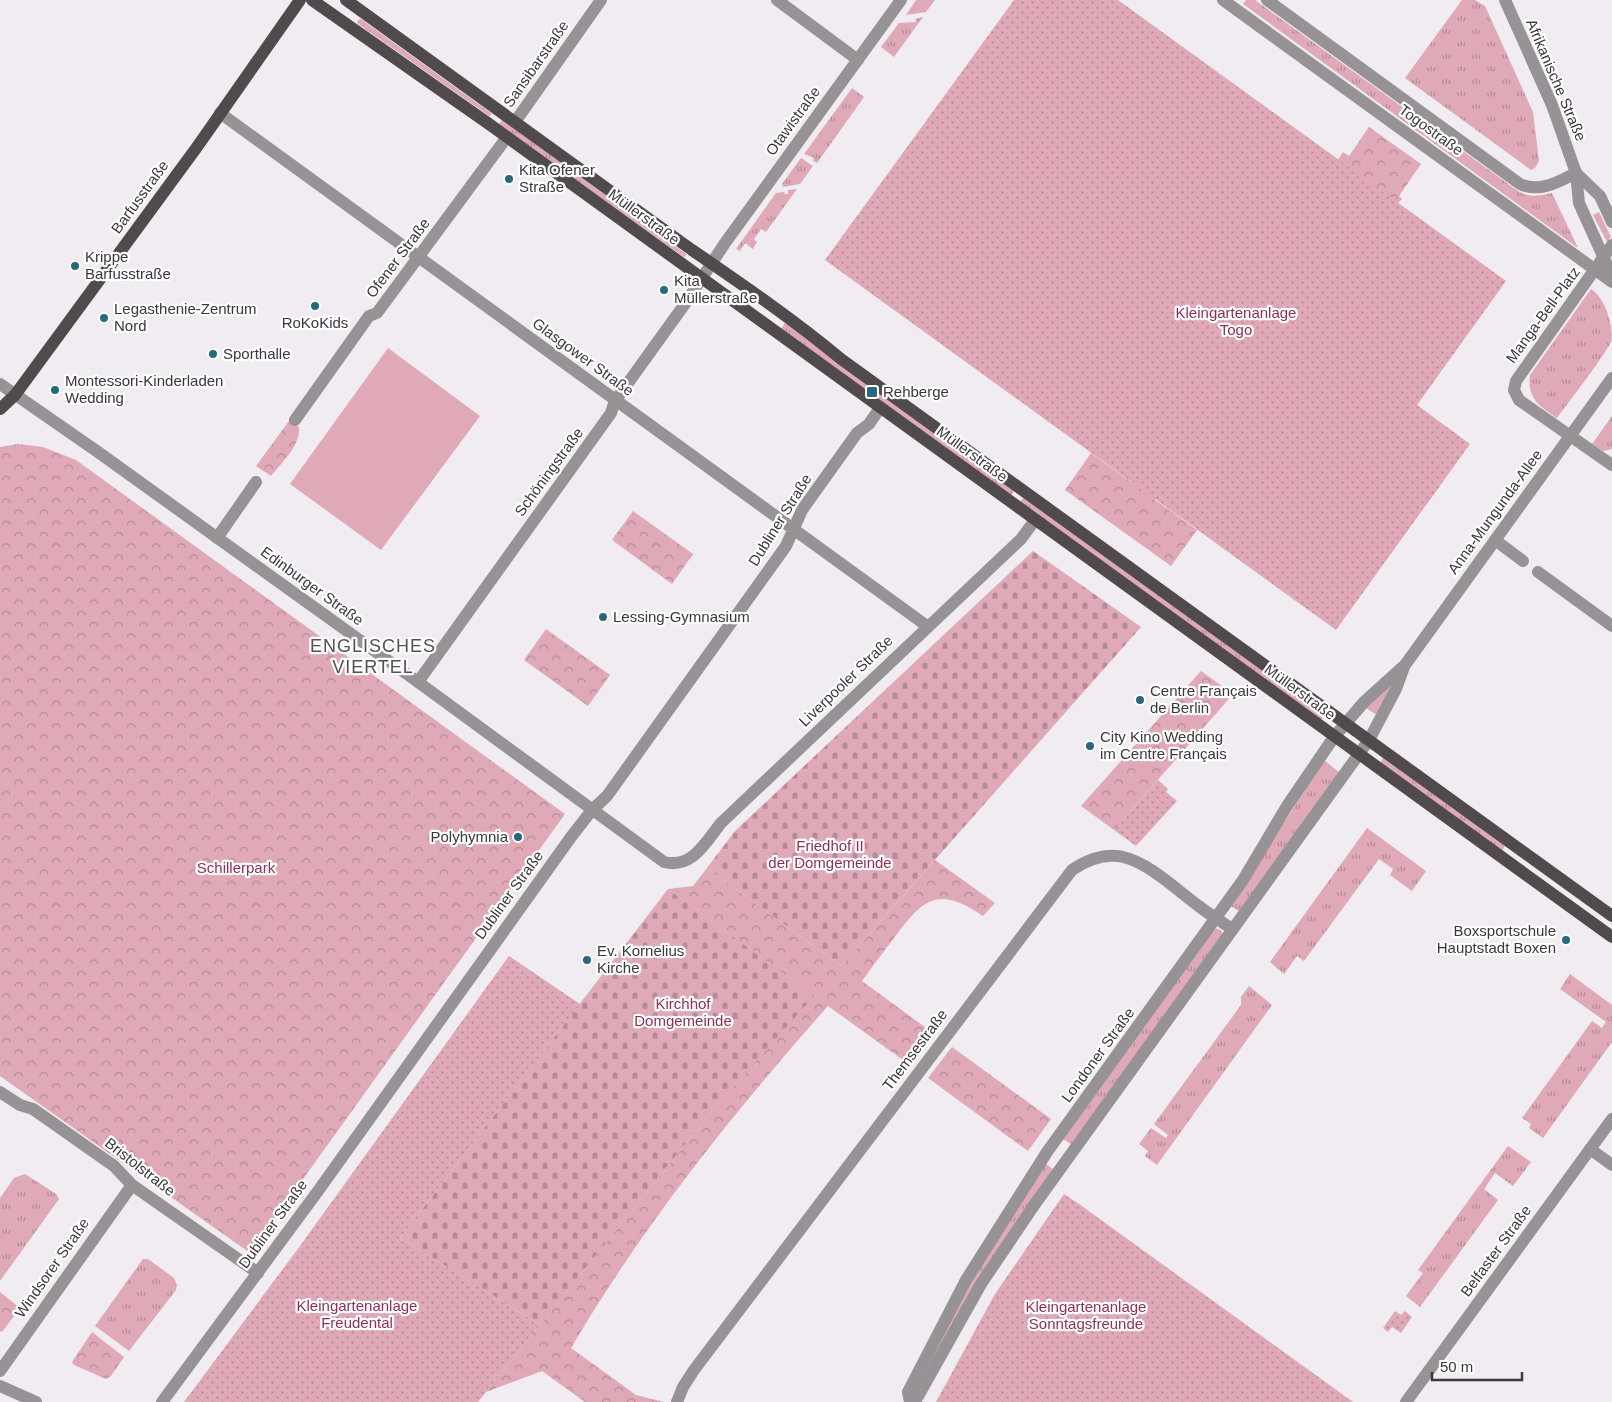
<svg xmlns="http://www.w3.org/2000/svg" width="1612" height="1402" font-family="Arial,sans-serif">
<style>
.grass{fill:url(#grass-tufts)}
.cemetery{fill:url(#cemetery-stones)}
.park{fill:url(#park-crowns)}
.garden{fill:url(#garden-dots)}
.pitch{fill:#dfa9b7}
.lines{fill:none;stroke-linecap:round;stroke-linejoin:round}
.minor{stroke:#969295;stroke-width:12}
.major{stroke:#504a4d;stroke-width:12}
.poi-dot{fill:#28677c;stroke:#fff;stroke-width:2}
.labels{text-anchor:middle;stroke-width:4.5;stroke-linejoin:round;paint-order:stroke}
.street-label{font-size:15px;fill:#3a383b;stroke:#fff}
.poi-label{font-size:15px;fill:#3a383b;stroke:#fff;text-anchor:start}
.park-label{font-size:15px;fill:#8e3053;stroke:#fff}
.quarter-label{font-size:18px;letter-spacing:1px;fill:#554f56;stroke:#fff}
</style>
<defs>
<pattern id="grass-tufts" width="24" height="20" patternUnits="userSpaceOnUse" patternTransform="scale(1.25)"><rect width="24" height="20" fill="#dfa9b7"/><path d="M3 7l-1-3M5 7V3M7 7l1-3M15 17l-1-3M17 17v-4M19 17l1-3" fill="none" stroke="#b68b96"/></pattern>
<pattern id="cemetery-stones" width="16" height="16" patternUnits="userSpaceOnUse" patternTransform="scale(1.25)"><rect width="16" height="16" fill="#dfa9b7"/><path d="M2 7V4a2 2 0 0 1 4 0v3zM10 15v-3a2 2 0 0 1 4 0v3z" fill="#b68b96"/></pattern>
<pattern id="park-crowns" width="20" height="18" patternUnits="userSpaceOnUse" patternTransform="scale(1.25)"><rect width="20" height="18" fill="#dfa9b7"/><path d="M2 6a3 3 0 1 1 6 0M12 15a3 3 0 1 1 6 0" fill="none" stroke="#b68b96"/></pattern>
<pattern id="garden-dots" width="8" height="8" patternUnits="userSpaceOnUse" patternTransform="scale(1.25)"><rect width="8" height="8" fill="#dfa9b7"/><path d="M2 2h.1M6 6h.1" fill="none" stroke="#b68b96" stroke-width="1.8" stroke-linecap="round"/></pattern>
</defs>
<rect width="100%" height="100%" fill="#f1ebf2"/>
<g class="grass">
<path d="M916,0H935L926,12L906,15Z"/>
<path d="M1246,0H1255L1518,191C1529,198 1539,196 1552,193L1578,248L1243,4Z"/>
<path d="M1462,0H1475L1485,6L1533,112L1539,161L1535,168L1531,170L1405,78Z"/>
<path d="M923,17L894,57L881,47L899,23L916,22L915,19Z"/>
<path d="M361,19L491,113V115L489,116L358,24L357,21Z"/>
<path d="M852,88L864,97L817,163L813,161L814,158L804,154Z"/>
<path d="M502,120L686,254V256L684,257L499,124Z"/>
<path d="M801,158L813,166L800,184L783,187L782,184Z"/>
<path d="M797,189L766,232L761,229L754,239L757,242L753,249L745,243L740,251L736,249L776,193L784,192L785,194H788V190Z"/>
<path d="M1599,212L1611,237L1607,242L1593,215Z"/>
<path d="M1591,289C1605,298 1612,322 1612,339C1610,349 1566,406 1557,418C1539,406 1527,398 1530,375Z"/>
<path d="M786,321L868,385L864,389L781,329Z"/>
<path d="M876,391L1014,491L1011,495L873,395Z"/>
<path d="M1612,416V449L1603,451L1592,444Z"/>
<path d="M1023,498L1324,715L1321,720L1020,502Z"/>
<path d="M1395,677L1377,715L1366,708Z"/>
<path d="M1383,758L1505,846L1502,851L1380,763Z"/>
<path d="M1324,760L1340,773L1240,912L1231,906Z"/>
<path d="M1367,828L1426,871L1412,891L1390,875L1393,869L1379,859L1304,961L1297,956L1284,974L1270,962Z"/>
<path d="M1215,928L1221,930L1223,935L1071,1144L1063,1139Z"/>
<path d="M1570,974L1612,1005V1042L1543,1138L1529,1128L1531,1124L1522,1118L1592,1021L1602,1028L1606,1022L1560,989Z"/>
<path d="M1249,986L1272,1005L1157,1165L1145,1156L1148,1151L1139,1144L1151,1128L1166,1138L1168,1135L1154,1124L1241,1005V997Z"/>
<path d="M1508,1146L1531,1162L1513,1186L1495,1173L1484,1189L1498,1200L1420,1307L1406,1296L1423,1273L1418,1270Z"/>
<path d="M1045,1163L1054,1170L934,1358L923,1369L956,1305Z"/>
<path d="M25,1174L56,1194L59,1199L0,1281V1198L14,1178Z"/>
<path d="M143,1259H148L174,1278L177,1285L176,1290L129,1351L95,1326Z"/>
</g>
<g class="cemetery">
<path d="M1033,551L1141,627L841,966L707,868L735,831Z"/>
<path d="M668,889L815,996L712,1111L540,1325L400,1238Z"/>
</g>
<g class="park">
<path d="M1369,127L1421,164L1399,196L1402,199L1398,203L1380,190L1259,355L1440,486L1426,505L1415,498L1154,499L1197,530L1171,566L1065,490L1091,453L1134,484L1360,176L1338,160L1343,152L1349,156Z"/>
<path d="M289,421L299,427C301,445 281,463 271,476L256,466Z"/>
<path d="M18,444L43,447L76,460L565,814L250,1253L0,1076V447Z"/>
<path d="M633,511L693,554L672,584L612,540Z"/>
<path d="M546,629L610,675L588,706L524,660Z"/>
<path d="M1201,671L1233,694L1114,830L1081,806Z"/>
<path d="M935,860L995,903L983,916C941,888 926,895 897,934C885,950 873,965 862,981L933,1033L910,1065L828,1006C733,1113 644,1224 571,1348L636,1395L664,1402H585L542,1371L486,1392L712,1111L814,996L668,889L693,886L707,868L841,966Z"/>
<path d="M952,1047L1051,1119L1028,1151L928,1078Z"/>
<path d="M0,1292L20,1308L2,1332L0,1331Z"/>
<path d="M92,1332L124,1357L111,1376L106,1379L74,1365L72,1362Z"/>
</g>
<g class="garden">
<path d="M1014,0H1118L1506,281L1417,405L1470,444L1336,630L825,260Z"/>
<path d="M1158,780L1168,789L1166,792L1177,801L1136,846L1114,830Z"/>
<path d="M509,956L580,1004L400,1238L540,1325L478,1402H184L300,1246Z"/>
<path d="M1064,1194L1079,1204L1353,1402H936L995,1294Z"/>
<path d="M1395,1311L1401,1315L1405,1311L1412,1317L1401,1333L1392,1327L1388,1332L1383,1328Z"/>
</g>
<path class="pitch" d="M388,348L480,416L381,550L290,484Z"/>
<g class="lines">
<g class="minor">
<path d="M777,0L858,60"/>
<path d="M1223,0L1612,282"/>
<path d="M1267,0L1520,184C1540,193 1558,182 1576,173"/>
<path d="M1505,0L1552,105L1576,173L1579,203L1612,276"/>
<path d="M220,113L927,626"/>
<path d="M515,122L601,0"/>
<path d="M1576,173L1600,196L1612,222"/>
<path d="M1612,245L1516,381L1514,390L1519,400L1612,465"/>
<path d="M0,384L98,452L418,682L664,862C692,869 705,843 721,823L1021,539L1035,520"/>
<path d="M295,420L369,316L377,313L507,137"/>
<path d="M217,538L256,482"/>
<path d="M1495,540L1523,561"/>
<path d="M1538,572L1612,626"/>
<path d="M418,682L611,413L615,401L687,301L725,243L901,0"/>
<path d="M0,1092L20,1105L33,1109L114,1166L132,1185L258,1273"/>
<path d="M1590,1149L1612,1165"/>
<path d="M0,1371L132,1185"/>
<path d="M0,1386L36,1402"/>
<path d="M162,1402L318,1191L571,837L592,810L607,796L786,546L802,510L857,433L869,424L880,408"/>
<path d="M677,1402L683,1387L694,1370L1072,870C1087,860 1105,853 1123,857C1148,862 1179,892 1200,907C1210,915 1221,921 1232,929"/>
<path d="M910,1402L908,1392L966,1280L1047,1152L1243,880L1287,806L1334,737L1364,702L1405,665L1612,378"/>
<path d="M910,1402L917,1398L981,1284L1035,1204L1369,740L1396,689L1404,667"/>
<path d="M1406,1402L1612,1119"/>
</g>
<g class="major">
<path d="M312,0L489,124L1612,937"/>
<path d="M346,0L692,250C743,285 793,319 841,359L1612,916"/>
<path d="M0,409L15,395L197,147L300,0"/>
</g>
</g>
<g class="poi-dot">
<circle cx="509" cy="179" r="5"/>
<circle cx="75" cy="266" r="5"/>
<circle cx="664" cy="290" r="5"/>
<circle cx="315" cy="306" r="5"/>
<circle cx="104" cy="318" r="5"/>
<circle cx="213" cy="354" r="5"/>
<circle cx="55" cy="390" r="5"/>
<rect x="866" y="386" width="12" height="12" rx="2.5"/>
<circle cx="603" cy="617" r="5"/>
<circle cx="1140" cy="700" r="5"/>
<circle cx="1090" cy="746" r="5"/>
<circle cx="518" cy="837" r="5"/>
<circle cx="1566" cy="940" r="5"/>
<circle cx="587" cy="960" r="5"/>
</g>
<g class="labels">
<g class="street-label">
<text transform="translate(536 64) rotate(-55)" y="5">Sansibarstraße</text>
<text transform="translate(1556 80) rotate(67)" y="5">Afrikanische Straße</text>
<text transform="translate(793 121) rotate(-54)" y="5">Otawistraße</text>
<text transform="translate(1431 130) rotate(36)" y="5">Togostraße</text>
<text transform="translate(140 197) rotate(-54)" y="5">Barfusstraße</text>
<text transform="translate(644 217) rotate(36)" y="5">Müllerstraße</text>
<text transform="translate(398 258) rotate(-53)" y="5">Ofener Straße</text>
<text transform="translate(1543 315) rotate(-54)" y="5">Manga-Bell-Platz</text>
<text transform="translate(583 357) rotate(36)" y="5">Glasgower Straße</text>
<text transform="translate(972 454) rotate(36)" y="5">Müllerstraße</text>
<text transform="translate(549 472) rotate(-54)" y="5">Schöningstraße</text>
<text transform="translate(1495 512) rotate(-54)" y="5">Anna-Mungunda-Allee</text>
<text transform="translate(780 520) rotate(-58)" y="5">Dubliner Straße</text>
<text transform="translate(312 586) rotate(36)" y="5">Edinburger Straße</text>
<text transform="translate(846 681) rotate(-44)" y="5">Liverpooler Straße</text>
<text transform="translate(1300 692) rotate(36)" y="5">Müllerstraße</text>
<text transform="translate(509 895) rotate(-54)" y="5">Dubliner Straße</text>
<text transform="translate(915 1050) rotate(-53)" y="5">Themsestraße</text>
<text transform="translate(1098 1055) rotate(-54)" y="5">Londoner Straße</text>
<text transform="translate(140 1167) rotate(38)" y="5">Bristolstraße</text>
<text transform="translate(273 1224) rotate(-54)" y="5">Dubliner Straße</text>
<text transform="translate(1496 1251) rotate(-54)" y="5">Belfaster Straße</text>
<text transform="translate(52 1268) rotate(-55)" y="5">Windsorer Straße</text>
</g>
<g class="poi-label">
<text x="519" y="175">Kita Ofener<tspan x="519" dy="17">Straße</tspan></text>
<text x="85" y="262">Krippe<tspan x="85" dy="17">Barfusstraße</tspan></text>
<text x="674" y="286">Kita<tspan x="674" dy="17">Müllerstraße</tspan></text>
<text x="114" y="314">Legasthenie-Zentrum<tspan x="114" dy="17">Nord</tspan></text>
<text x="315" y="328" text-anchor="middle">RoKoKids</text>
<text x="223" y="359">Sporthalle</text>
<text x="65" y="386">Montessori-Kinderladen<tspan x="65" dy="17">Wedding</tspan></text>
<text x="883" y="397">Rehberge</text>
<text x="613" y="622">Lessing-Gymnasium</text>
<text x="1150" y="696">Centre Français<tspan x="1150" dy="17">de Berlin</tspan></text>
<text x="1100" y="742">City Kino Wedding<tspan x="1100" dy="17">im Centre Français</tspan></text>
<text x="508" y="842" text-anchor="end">Polyhymnia</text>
<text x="1556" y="936" text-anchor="end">Boxsportschule<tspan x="1556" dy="17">Hauptstadt Boxen</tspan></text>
<text x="597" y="956">Ev. Kornelius<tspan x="597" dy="17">Kirche</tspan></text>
</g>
<g class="park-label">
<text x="1236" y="318">Kleingartenanlage<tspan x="1236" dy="17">Togo</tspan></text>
<text x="830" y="851">Friedhof II<tspan x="830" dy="17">der Domgemeinde</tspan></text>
<text x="236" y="873">Schillerpark</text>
<text x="683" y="1009">Kirchhof<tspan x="683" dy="17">Domgemeinde</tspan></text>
<text x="357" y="1311">Kleingartenanlage<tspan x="357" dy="17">Freudental</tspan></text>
<text x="1086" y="1312">Kleingartenanlage<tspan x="1086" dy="17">Sonntagsfreunde</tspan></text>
</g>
<g class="quarter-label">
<text x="373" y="652">ENGLISCHES<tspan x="373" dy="21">VIERTEL</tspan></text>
</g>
</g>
<path d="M1432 1372v8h90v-8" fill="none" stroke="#3a383b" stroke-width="2.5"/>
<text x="1440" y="1372" font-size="15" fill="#3a383b" stroke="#ffffff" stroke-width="4" paint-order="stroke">50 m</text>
</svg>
